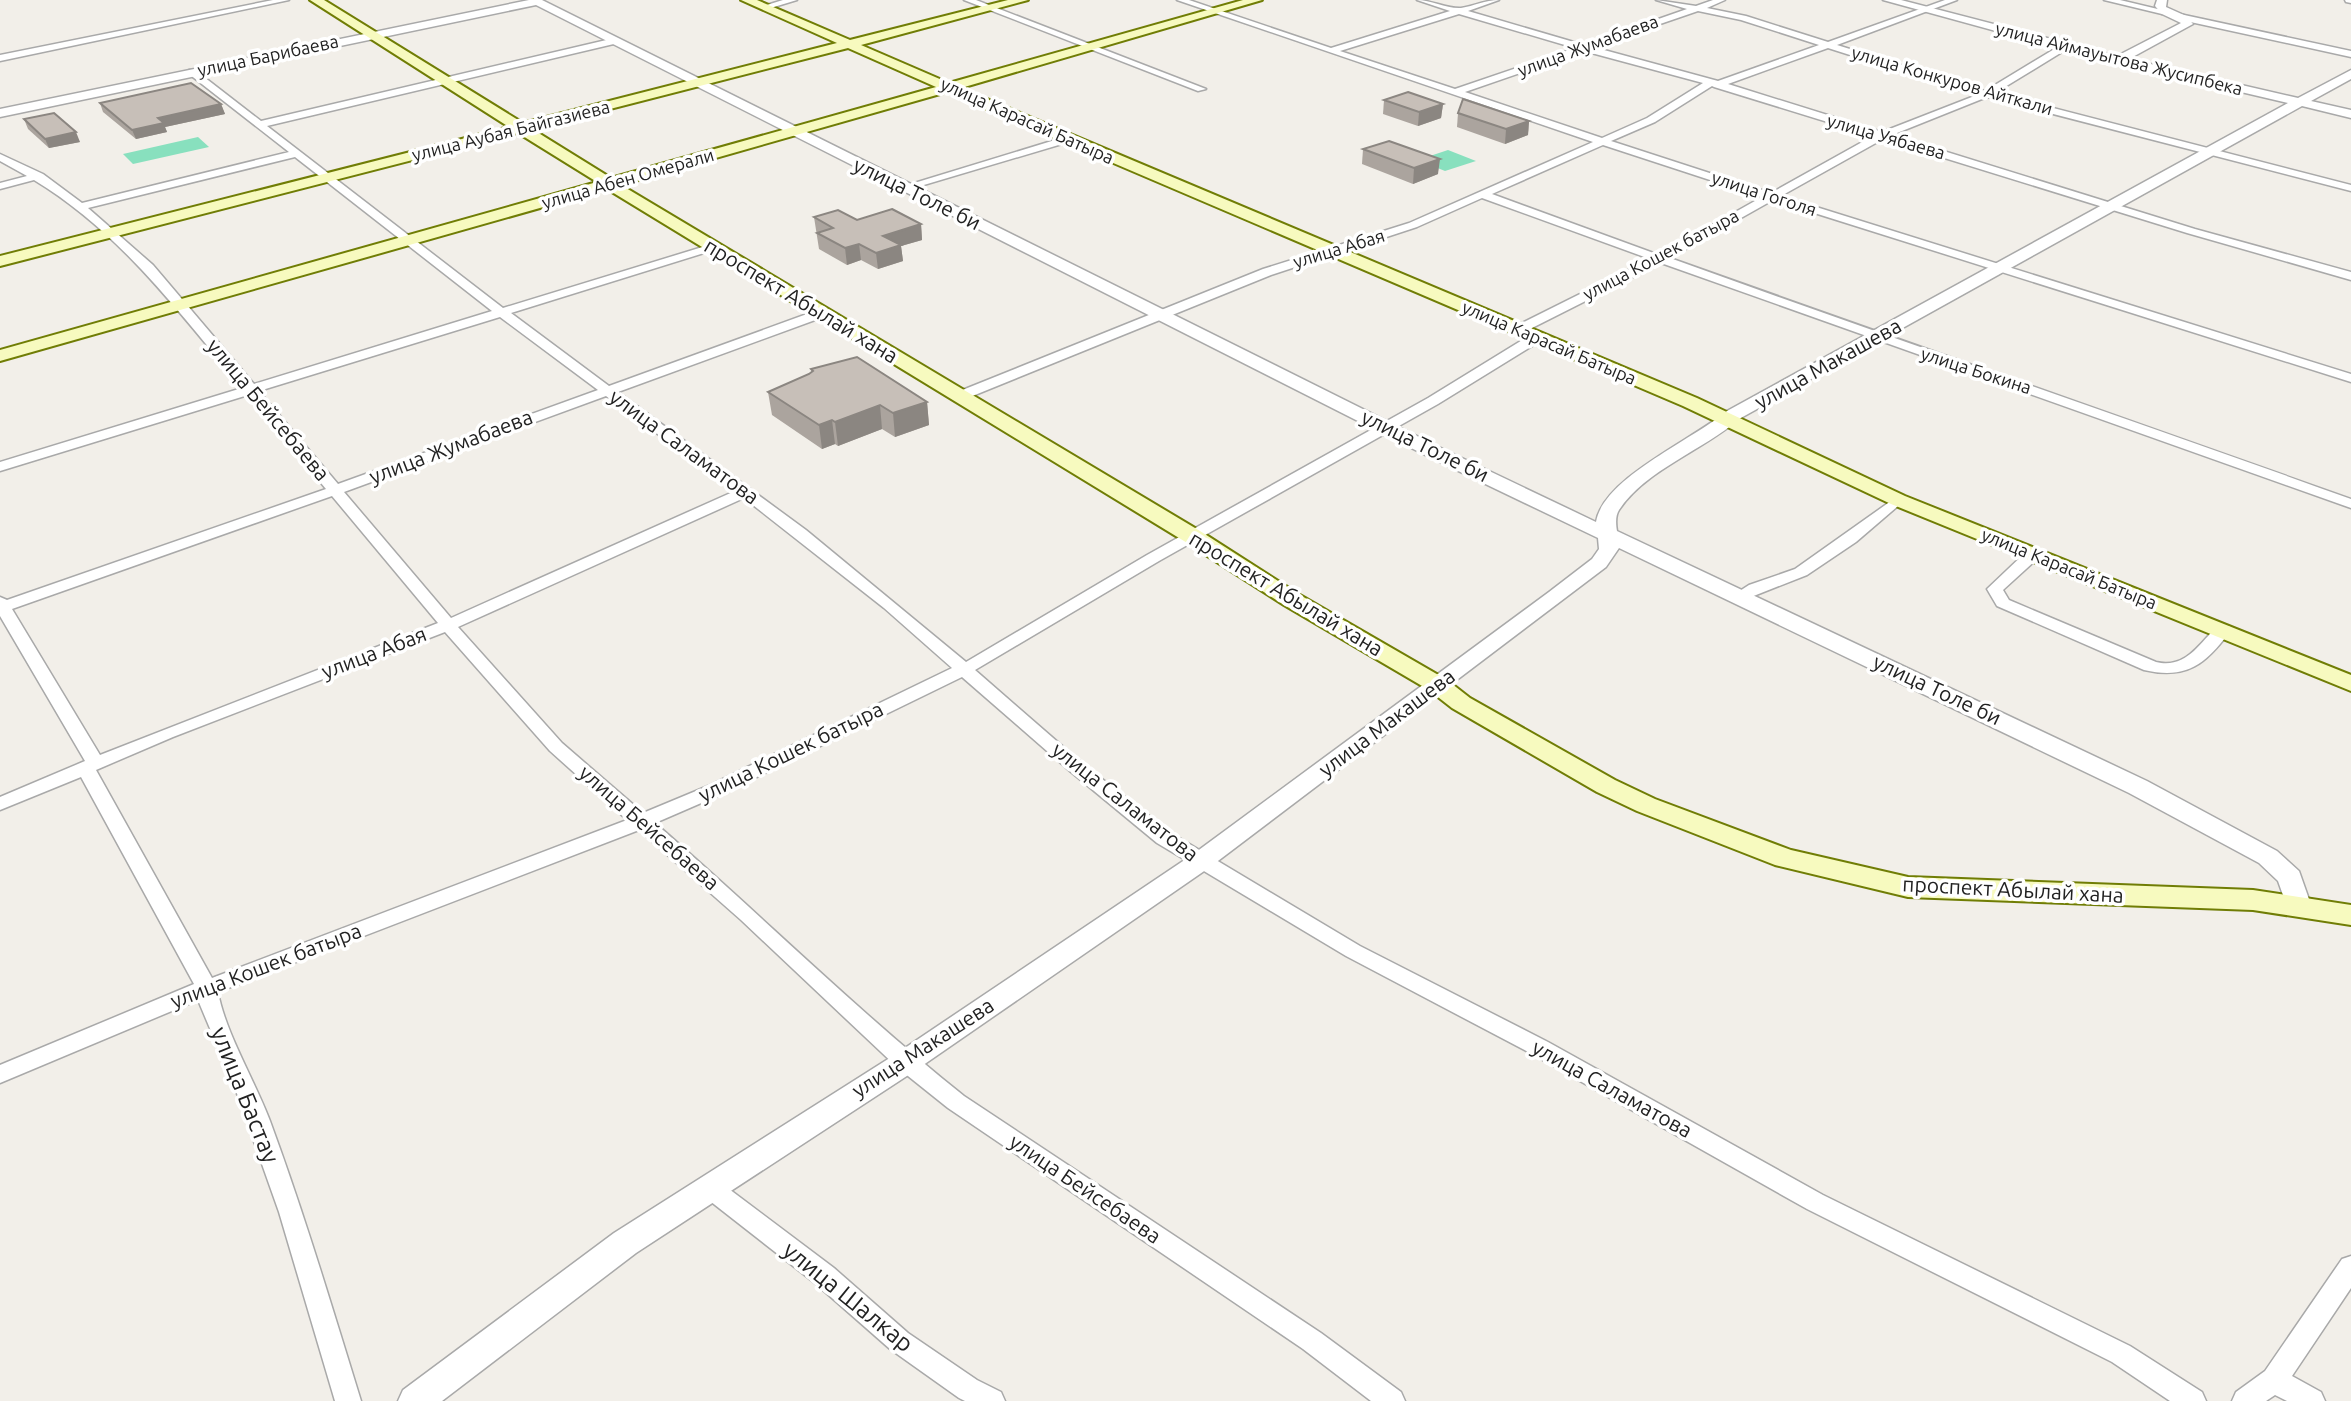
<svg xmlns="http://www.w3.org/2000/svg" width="2351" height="1401" font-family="Ubuntu,sans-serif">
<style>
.pitch{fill:#88e0be}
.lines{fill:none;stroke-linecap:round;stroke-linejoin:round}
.minor-casing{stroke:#a9a9a9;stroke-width:3}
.tertiary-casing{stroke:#a9a9a9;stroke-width:3}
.secondary-casing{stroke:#707d05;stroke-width:4}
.minor{fill:#fff;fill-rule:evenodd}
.tertiary{fill:#fff;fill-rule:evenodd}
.secondary{fill:#f7fabf;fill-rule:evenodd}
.wall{fill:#aba49e}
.shaded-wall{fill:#8b8681}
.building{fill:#c7bfb8;stroke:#8b8681;stroke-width:2}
.labels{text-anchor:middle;stroke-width:7;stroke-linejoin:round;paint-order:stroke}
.far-street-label{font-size:18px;fill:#222;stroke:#fff}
.street-label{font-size:21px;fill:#222;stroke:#fff}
.near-street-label{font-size:24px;fill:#222;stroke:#fff}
</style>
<rect width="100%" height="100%" fill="#f2efe9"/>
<g class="pitch">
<path d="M198,137L209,147L133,164L123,154Z"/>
<path d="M1448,150L1476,161L1445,171L1418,160Z"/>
</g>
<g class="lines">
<g class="minor-casing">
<g id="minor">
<path d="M273,0H289L0,61V55Z"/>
<path d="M783,0H797L764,10L760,7Z"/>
<path d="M964,0H976L1206,89L1198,91Z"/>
<path d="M1177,0H1189L1331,48L1450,11L1417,0C1431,0 1447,9 1461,8C1474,6 1485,0 1499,0L1468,11L1584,45L1687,9L1656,0L1696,6L1713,0H1725L1707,8L1746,16L1828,42L1945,0H1957L1837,45L1985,91L2061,45H2067V49L1995,93L2351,185V191L1987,97L1892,135L2195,229L2351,272V280L2187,233L1883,139L1781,196L2351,374V382L1773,200L1670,258C1897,340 2124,417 2351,499V508L1661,263L1522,333H1514V327L1650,259L1482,198L1417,227L1271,275L965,399H955V393L1263,269L1409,223L1593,142ZM1698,11L1741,20L1819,45L1718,81L1593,47ZM1459,14L1575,48L1455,89L1340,51ZM1828,48L1960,90L1977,95L1882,132L1728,84ZM1584,51L1703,83L1647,118L1602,138L1465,92ZM1712,86L1714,87L1873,136L1771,193L1611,141L1655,122ZM1603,145L1762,197L1659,255L1492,194Z"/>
<path d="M2104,0H2120L2166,11L2162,14Z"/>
<path d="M2175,13L2351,51V57L2172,18Z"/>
<path d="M615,38L618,43L267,126L503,308L709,245H717V249L511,313L609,386L818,310H826V316L618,392L806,530L966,662L1147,555L1428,398L1532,334H1542V340L1438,404L1159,561L975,670L1083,764L1171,833L1360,946L1548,1042L1823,1195L2130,1346L2202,1392L2206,1401H2170L2112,1362L1807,1209L1532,1054L1346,956L1157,843L1071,772L962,677L722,794L655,823C759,913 856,1010 964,1096L1321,1333L1401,1392L1405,1401H1371L1303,1349L948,1108L898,1068L741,920L639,830L218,992C225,1032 255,1081 270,1121C304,1213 332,1307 361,1401H335L279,1212L235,1088L198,1000L0,1083V1065L194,984L81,777L0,810V797L85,761L0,616V597L7,600L326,489L248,395L0,471V462L242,388C179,312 120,232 34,180L0,189V183L27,176L0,161V154L43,174L82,203L289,152L189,74V70H195L261,121ZM295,157L492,311L254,384L153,265L88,208ZM500,317L598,390L338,484L259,391ZM606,396L735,491L451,618L344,492ZM332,496L438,623L100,755L12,609ZM744,498L884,608L952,668L708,786L643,813L562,743L458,627ZM445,632L550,751L627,820L212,978L96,770L173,737Z"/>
<path d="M1068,136L1073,139L1072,141L907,190L898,188Z"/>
<path d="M1898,496L1905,500L1856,542L1807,575L1746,599L1740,601L1732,596L1749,585L1795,569Z"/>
<path d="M2032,550L2040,555L2038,558L2003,590L2009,600L2156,662C2185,669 2199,645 2217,626H2229L2231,630C2206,664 2187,680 2144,670L1997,606L1987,589L2026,552Z"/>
<path d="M709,1177L717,1180L834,1268L908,1333L977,1380L1001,1392L1005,1401H965L959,1398L890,1349L816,1284L701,1194L697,1187L701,1180Z"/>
<path d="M2351,1256V1288L2292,1376L2321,1392L2325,1401H2287L2275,1395L2266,1401H2232L2236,1392L2265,1371L2342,1259Z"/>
</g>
</g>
<g class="tertiary-casing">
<g id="tertiary">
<path d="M529,0H542L1441,448L1596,522C1603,478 1694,439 1727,411L2288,103L2083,55L1883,0H1901L2117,56L2181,23L2162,14L2155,6L2157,0H2167L2166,7L2186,16L2193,24L2129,59L2298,98L2351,70V79L2311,101L2351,110V118L2302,106L1739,419C1704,450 1645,470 1619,510C1615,516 1616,525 1617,531L2147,781L2277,851L2299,871L2311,905L2307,912L2298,914L2289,912L2278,881L2259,863L2129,793L1619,548L1606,567L1210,867L916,1070L636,1253L442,1401H398L403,1390L614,1233L896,1054L1192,855L1549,592L1592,559L1599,549L1598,538L1427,456L536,5L0,117V109Z"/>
<path d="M2345,0H2351V3L2346,2Z"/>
</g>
</g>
<g class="secondary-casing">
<path id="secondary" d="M310,0H324L523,123L837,43L741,0H757L850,40L1008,0H1028L861,45L949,83L1243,0H1262L961,88L1697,398L1905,496L2351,675V691L1891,504L1683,406L947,92L621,185L1200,531L1300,595L1447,680L1470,698L1615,780L1655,799L1791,850L1908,877L2253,890L2351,905V925L2253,910L1908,897L1775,865L1637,811L1597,792L1452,708L1429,690L1284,605L1184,541L607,189L0,361V350L597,182L518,133L0,266V256L509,127ZM848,48L936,87L611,178L532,129Z"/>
</g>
<use href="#minor" class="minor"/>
<use href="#tertiary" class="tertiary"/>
<use href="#secondary" class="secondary"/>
</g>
<g class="wall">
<path d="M1384,100L1443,104L1441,118L1418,126L1383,114Z"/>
<path d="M100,103L221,104L225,114L165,127L167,132L136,139L103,112Z"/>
<path d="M1458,113L1529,121L1528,135L1505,144L1457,127Z"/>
<path d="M24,119L80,142L49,148L28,129Z"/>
<path d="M1363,149L1438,174L1413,184L1362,164Z"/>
<path d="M814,217L921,224L922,240L901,246L903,261L878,269L861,260L847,265L819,249Z"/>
<path d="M811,369L927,402L929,425L895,437L882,429L838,446L835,444L822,449L772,415L768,392L809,374L812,372Z"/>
</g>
<g class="shaded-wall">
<path d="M221,104L225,114L165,127L167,132L136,139L132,130L158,118Z"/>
<path d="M1443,104L1441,118L1418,126L1419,112Z"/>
<path d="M1529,121L1528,135L1505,144L1506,129Z"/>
<path d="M76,132L80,142L49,148L45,139Z"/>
<path d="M1440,159L1438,174L1413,184L1414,168Z"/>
<path d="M921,224L922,240L901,246L903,261L878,269L876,253L883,236Z"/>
<path d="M859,244L861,260L847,265L845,248Z"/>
<path d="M927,402L929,425L895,437L893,413Z"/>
<path d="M880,405L882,429L838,446L835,422Z"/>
<path d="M832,420L835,444L822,449L819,425Z"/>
</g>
<g class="building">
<path d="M191,83L221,104L158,118L164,123L132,130L100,103Z"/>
<path d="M1408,92L1443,104L1419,112L1384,100Z"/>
<path d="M1463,99L1529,121L1506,129L1458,113Z"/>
<path d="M54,113L76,132L45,139L24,119Z"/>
<path d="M1389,141L1440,159L1414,168L1363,149Z"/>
<path d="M892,209L921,224L883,236L901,245L876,253L859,244L845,248L817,233L833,228L814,217L838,210L857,220Z"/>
<path d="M857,357L927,402L893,413L880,405L835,422L832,420L819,425L768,392L809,374L813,371L811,369Z"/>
</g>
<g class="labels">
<g class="far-street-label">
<text transform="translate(1588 46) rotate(-20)" y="6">улица Жумабаева</text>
<text transform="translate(268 56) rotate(-12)" y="6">улица Барибаева</text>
<text transform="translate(2119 59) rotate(14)" y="6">улица Аймауытова Жусипбека</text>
<text transform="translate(1952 81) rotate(16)" y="6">улица Конкуров Айткали</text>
<text transform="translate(1027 121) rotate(24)" y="6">улица Карасай Батыра</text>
<text transform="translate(511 131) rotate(-14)" y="6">улица Аубая Байгазиева</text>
<text transform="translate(1886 137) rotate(16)" y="6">улица Уябаева</text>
<text transform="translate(628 179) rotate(-16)" y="6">улица Абен Омерали</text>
<text transform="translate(1764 194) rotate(18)" y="6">улица Гоголя</text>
<text transform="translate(1339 249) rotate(-17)" y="6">улица Абая</text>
<text transform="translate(1661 255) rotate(-28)" y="6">улица Кошек батыра</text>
<text transform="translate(1549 343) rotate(23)" y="6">улица Карасай Батыра</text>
<text transform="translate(1976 371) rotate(18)" y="6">улица Бокина</text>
<text transform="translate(2069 569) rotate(22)" y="6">улица Карасай Батыра</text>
</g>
<g class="street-label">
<text transform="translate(917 194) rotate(26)" y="7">улица Толе би</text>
<text transform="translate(801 301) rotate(31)" y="7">проспект Абылай хана</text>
<text transform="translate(1828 364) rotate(-29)" y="7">улица Макашева</text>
<text transform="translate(268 410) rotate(50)" y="7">улица Бейсебаева</text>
<text transform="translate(1425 446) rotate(26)" y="7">улица Толе би</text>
<text transform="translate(451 447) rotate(-21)" y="7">улица Жумабаева</text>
<text transform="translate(684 447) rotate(36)" y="7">улица Саламатова</text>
<text transform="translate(1286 594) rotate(31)" y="7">проспект Абылай хана</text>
<text transform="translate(374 653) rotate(-21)" y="7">улица Абая</text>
<text transform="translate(1937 690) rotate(25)" y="7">улица Толе би</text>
<text transform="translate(1387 723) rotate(-37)" y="7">улица Макашева</text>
<text transform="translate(791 752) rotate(-26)" y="7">улица Кошек батыра</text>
<text transform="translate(1125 802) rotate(38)" y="7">улица Саламатова</text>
<text transform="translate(649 828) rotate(41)" y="7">улица Бейсебаева</text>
<text transform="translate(2013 890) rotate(3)" y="7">проспект Абылай хана</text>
<text transform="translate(266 966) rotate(-21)" y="7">улица Кошек батыра</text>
<text transform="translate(923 1048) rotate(-33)" y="7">улица Макашева</text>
<text transform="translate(1612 1089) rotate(29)" y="7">улица Саламатова</text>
<text transform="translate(1085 1189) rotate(34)" y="7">улица Бейсебаева</text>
</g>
<g class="near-street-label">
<text transform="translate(245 1095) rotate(68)" y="8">улица Бастау</text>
<text transform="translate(848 1297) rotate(39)" y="8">улица Шалкар</text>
</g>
</g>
</svg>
